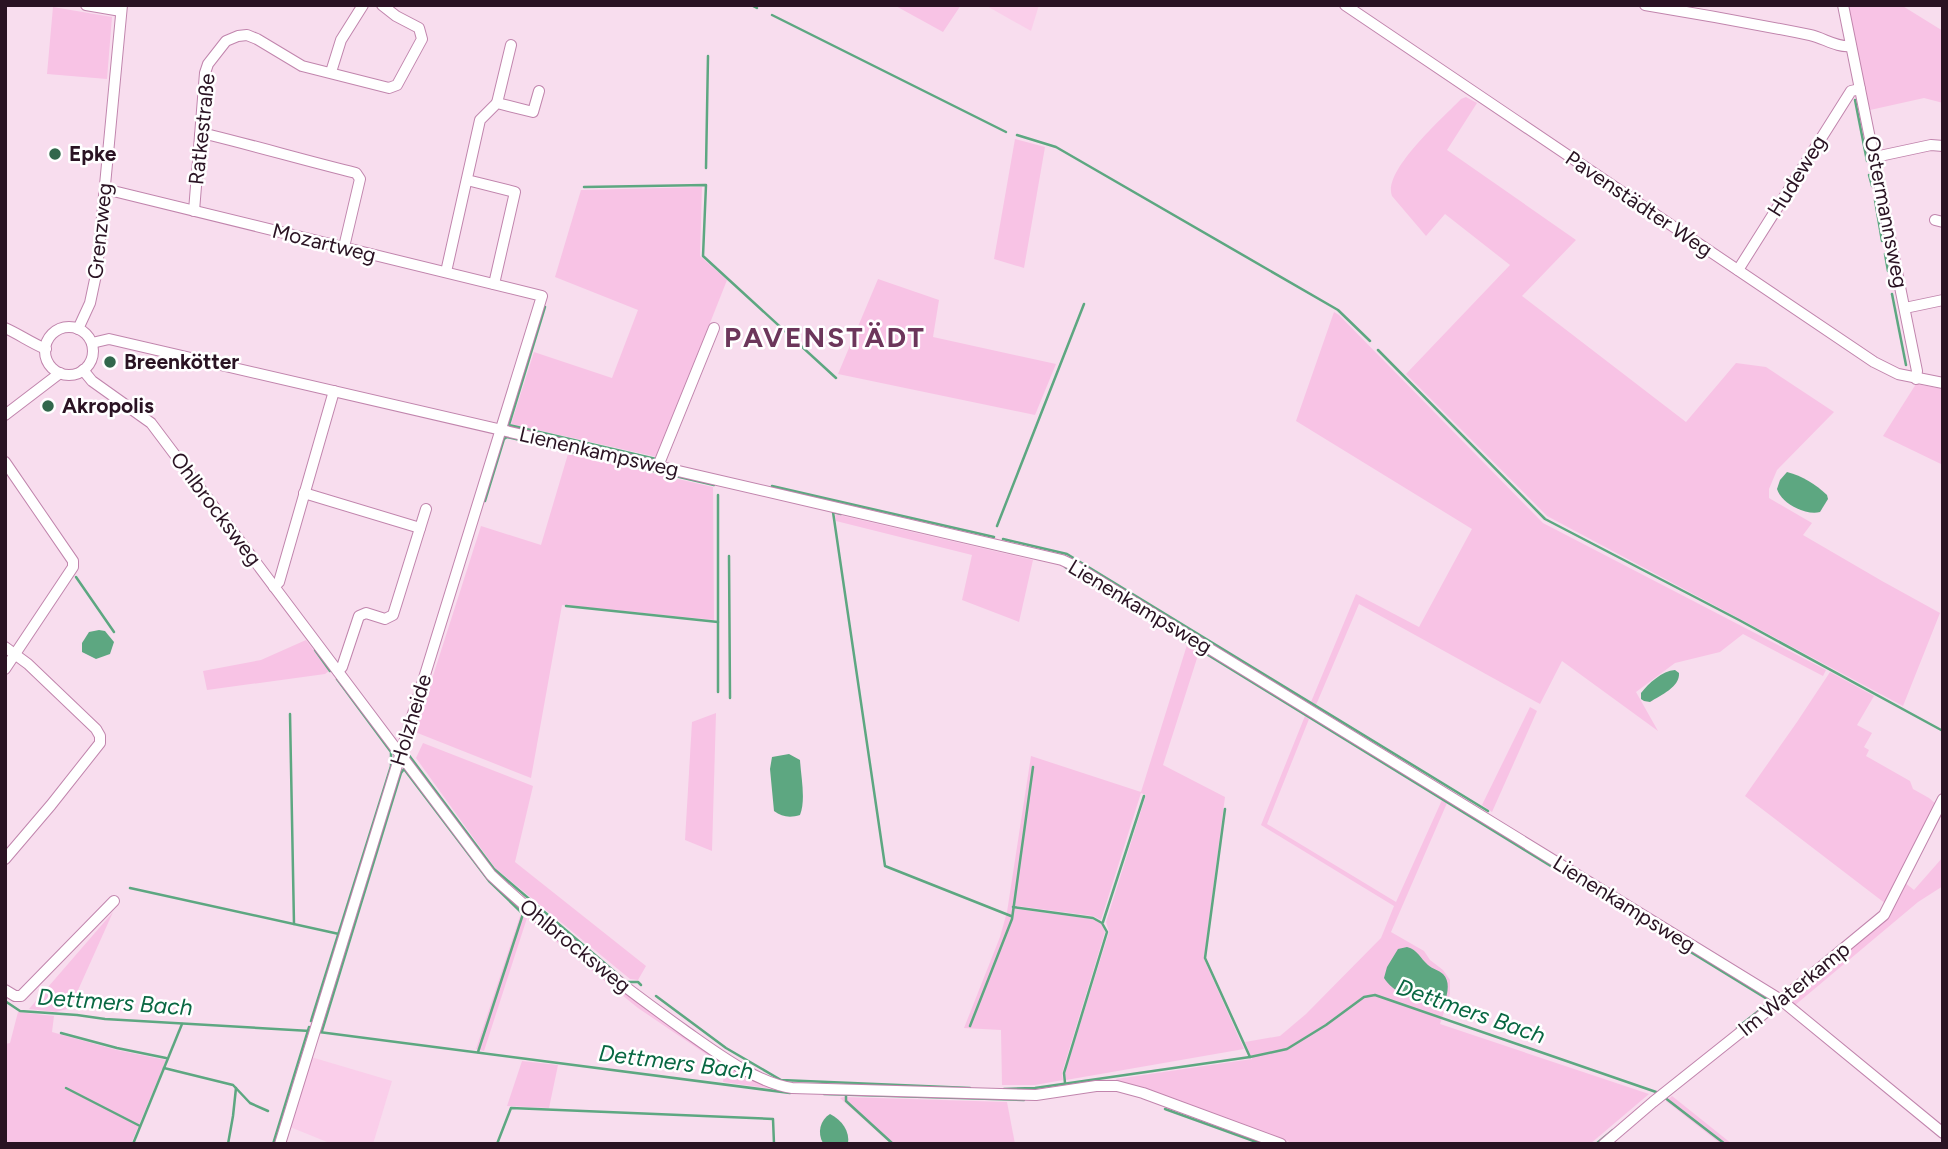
<svg xmlns="http://www.w3.org/2000/svg" width="1948" height="1149" font-family="Figtree,sans-serif">
<style>
.built{fill:#faceea}
.green{fill:#f8c3e5}
.water{fill:#5da781}
.lines{fill:none;stroke-linecap:round;stroke-linejoin:round}
.stream{stroke:#5da781;stroke-width:2.5}
.minor-casing{stroke:#c185ad;stroke-width:12}
.minor{stroke:#fff;stroke-width:10}
.poi-dot{fill:#32674c;stroke:#fff;stroke-width:2.5}
.labels{text-anchor:middle;stroke-width:5;stroke-linejoin:round;paint-order:stroke}
.street-label{font-size:21px;fill:#2a1323;stroke:#fff}
.poi-label{font-size:21px;font-weight:bold;fill:#2a1323;stroke:#fff;text-anchor:start}
.water-label{font-size:23px;font-style:italic;fill:#086742;stroke:#fff}
.district-label{font-size:28px;font-weight:bold;letter-spacing:2px;fill:#6c365b;stroke:#fff}
</style>
<rect width="100%" height="100%" fill="#f8ddee"/>
<g class="built">
<path d="M985,5H1039L1031,31Z"/>
<path d="M311,1057L392,1081L373,1144H332L290,1127Z"/>
</g>
<g class="green">
<path d="M894,5H961L943,32Z"/>
<path d="M1848,5H1901L1943,31V103L1924,98L1870,110Z"/>
<path d="M53,7L112,17L107,79L47,74Z"/>
<path d="M1466,97L1477,103L1447,150L1576,240L1522,296L1686,422L1736,363L1766,367L1834,412L1777,470L1769,489V498L1812,523L1803,535L1882,581L1940,613L1903,706L1547,516L1406,374L1510,265L1445,214L1426,236L1392,196C1382,171 1444,117 1461,99Z"/>
<path d="M1015,139L1045,147L1024,268L994,259Z"/>
<path d="M702,187L700,256L727,280L657,457L511,424L534,352L612,378L638,310L555,277L581,190Z"/>
<path d="M878,279L939,300L933,337L1056,364L1035,415L838,374Z"/>
<path d="M1334,312L1339,315L1543,523L1826,670L1823,676L1743,634L1720,652L1675,663L1636,692L1658,731L1562,661L1540,704L1359,604L1316,705L1311,702L1356,594L1419,627L1472,529L1296,421Z"/>
<path d="M1916,384L1943,389V465L1883,436Z"/>
<path d="M568,454L713,487L714,620L562,605L531,778L415,732L481,526L541,545Z"/>
<path d="M835,514L1033,560L1019,622L962,600L972,555L836,521Z"/>
<path d="M306,640L329,671L325,674L207,690L203,671L261,660Z"/>
<path d="M1187,645L1199,652L1163,765L1225,797L1204,959L1244,1049L1066,1080L1065,1073L1109,932L1106,922L1146,795L1141,793L1101,920L1093,916L1017,906V909L1092,919L1102,924L1105,932L1062,1073L1063,1080L1035,1085H1002L1001,1030L964,1028L1000,937L1007,912L1031,756L1141,792Z"/>
<path d="M1830,672L1874,696L1857,725L1872,733L1864,747L1869,750L1866,756L1910,781L1913,789L1929,798L1936,804L1886,904L1745,796L1797,722Z"/>
<path d="M1530,707L1537,711L1492,812L1482,805Z"/>
<path d="M716,713L712,851L685,840L692,722Z"/>
<path d="M1305,716L1309,719L1267,824L1396,902L1442,800L1447,803L1391,932L1424,951L1430,960L1443,970L1450,980V994L1440,1024L1649,1094L1590,1144H1295L1142,1088L1117,1082L1116,1079L1252,1059L1245,1042L1280,1036L1306,1014L1381,938L1394,906L1261,825Z"/>
<path d="M423,743L533,786L515,862L646,966L638,980L630,979L495,868L416,758Z"/>
<path d="M1943,857V886L1918,902L1794,1006L1791,1001L1792,997L1888,917L1904,882L1914,890Z"/>
<path d="M113,912L70,1008L56,1012L29,1009Z"/>
<path d="M521,913L527,918L530,913L625,992L772,1085V1089L723,1082L725,1067L638,1008L527,918L484,1051L476,1049Z"/>
<path d="M18,1012L54,1016L52,1032L117,1050L166,1060L131,1144H5V1044L10,1043Z"/>
<path d="M522,1061L558,1065L549,1108L507,1106Z"/>
<path d="M1672,1096L1732,1144H1721L1666,1101Z"/>
<path d="M844,1097L1007,1102L1015,1144H891L840,1098Z"/>
</g>
<g class="water">
<path d="M1787,472C1803,476 1815,484 1827,495L1828,499L1820,512C1806,516 1781,503 1777,489L1780,480Z"/>
<path d="M99,630L105,631L114,642L110,654L96,659L82,652V643L89,632Z"/>
<path d="M1675,670L1679,673C1680,687 1661,695 1650,702L1644,701L1641,699V693C1649,683 1662,671 1675,670Z"/>
<path d="M789,754L800,760C801,777 806,800 800,815C790,818 782,817 774,811L770,769L772,757Z"/>
<path d="M1407,947C1418,950 1420,958 1428,965C1432,969 1439,970 1443,974C1450,981 1448,992 1445,1001C1426,1006 1394,995 1384,978L1387,967L1398,949Z"/>
<path d="M830,1114C842,1120 850,1131 848,1144L823,1143C817,1133 820,1120 830,1114Z"/>
</g>
<g class="lines">
<g class="stream">
<path d="M751,5L757,8"/>
<path d="M772,15L1006,132"/>
<path d="M1855,100L1867,161"/>
<path d="M1017,135L1056,147L1338,310L1370,341"/>
<path d="M706,168L708,56"/>
<path d="M1869,175L1872,186"/>
<path d="M584,187L706,185L703,256L836,378"/>
<path d="M1875,200L1882,241"/>
<path d="M1885,254L1888,271"/>
<path d="M1892,294L1906,365"/>
<path d="M545,307L509,425L656,459"/>
<path d="M1378,350L1545,519L1739,620L1943,731"/>
<path d="M772,486L994,537"/>
<path d="M485,501L504,439L507,437L714,485"/>
<path d="M841,514L833,512L885,866L1011,916"/>
<path d="M997,526L1084,304"/>
<path d="M1003,539L1067,554L1488,811"/>
<path d="M729,556L730,698"/>
<path d="M1065,567L1767,999L1766,1005L1737,1028"/>
<path d="M76,577L114,632"/>
<path d="M566,606L718,622"/>
<path d="M315,650L330,671"/>
<path d="M718,692V495"/>
<path d="M290,714L294,924"/>
<path d="M408,754L494,869L622,978"/>
<path d="M1225,809L1205,958L1250,1057"/>
<path d="M130,888L339,934"/>
<path d="M1013,907L1093,918L1102,923L1107,932L1064,1073L1065,1083"/>
<path d="M1103,922L1144,796"/>
<path d="M627,982H638L641,985"/>
<path d="M656,996L726,1048L781,1080L970,1088"/>
<path d="M5,1001L20,1011L77,1015L105,1019L310,1031"/>
<path d="M311,1021L391,766V752L337,679"/>
<path d="M970,1026L1012,919L1033,767"/>
<path d="M322,1031L401,773L404,769L489,881L523,914L478,1052"/>
<path d="M319,1032L790,1093"/>
<path d="M61,1033L117,1048L166,1058"/>
<path d="M164,1068L233,1085L250,1103L268,1111"/>
<path d="M66,1088L140,1126"/>
<path d="M1004,1089L1035,1088L1250,1057L1287,1049L1326,1025L1364,997L1375,995L1659,1093"/>
<path d="M824,1094L1024,1100"/>
<path d="M846,1095V1101L893,1144"/>
<path d="M1664,1097L1725,1144"/>
<path d="M1165,1109L1262,1144"/>
<path d="M133,1144L182,1024"/>
<path d="M228,1144L233,1116L236,1088"/>
<path d="M273,1144L309,1027"/>
<path d="M497,1144L511,1108L773,1119L774,1144"/>
<path d="M1596,1144L1613,1130"/>
</g>
<g class="minor-casing">
<g id="minor">
<path d="M86,5L121,11"/>
<path d="M1345,5L1874,362L1898,374L1943,383"/>
<path d="M1645,5C1700,14 1755,24 1810,35C1824,38 1837,48 1851,46"/>
<path d="M1843,5L1917,371L1916,379"/>
<path d="M331,72L341,40L363,5"/>
<path d="M497,103L511,45"/>
<path d="M200,135H210C259,147 307,161 356,173L360,179L344,247"/>
<path d="M1875,157L1931,145L1943,146"/>
<path d="M467,180L515,192L494,284"/>
<path d="M105,189L542,296L280,1144"/>
<path d="M194,211L205,73L208,64L226,41L238,36L247,35L257,39L302,66L389,88L397,85L422,39L419,28L396,16L382,5"/>
<path d="M1935,220L1943,222"/>
<path d="M1738,270L1851,91L1860,89"/>
<path d="M446,272L480,120L497,103L533,112L539,91"/>
<path d="M1905,308L1943,300"/>
<circle cx="69" cy="351" r="24"/>
<path d="M5,328C19,334 31,343 46,349"/>
<path d="M78,329L90,303L97,270L122,5"/>
<path d="M92,343L109,339L1062,560L1075,566L1781,1000L1943,1133"/>
<path d="M83,370L92,381L151,423L491,875C551,931 617,982 684,1030C714,1051 756,1083 792,1088L1036,1095L1096,1086H1117L1143,1093L1281,1144"/>
<path d="M5,415L60,373"/>
<path d="M5,462L73,561V567L5,669"/>
<path d="M658,466L714,328"/>
<path d="M304,493L420,528"/>
<path d="M274,587L279,582L334,391"/>
<path d="M5,647L28,664L96,729L100,736V743L51,805L5,859"/>
<path d="M338,671L342,667L359,616L366,613L385,619L393,615L426,509"/>
<path d="M5,990L15,996H21L114,901"/>
<path d="M1604,1144L1653,1102L1781,1000L1884,915L1943,799"/>
</g>
</g>
<use href="#minor" class="minor"/>
</g>
<g class="poi-dot">
<circle cx="55" cy="154" r="7"/>
<circle cx="110" cy="362" r="7"/>
<circle cx="48" cy="406" r="7"/>
</g>
<g class="labels">
<g class="street-label">
<text transform="translate(202 129) rotate(-84)" y="7">Ratkestraße</text>
<text transform="translate(1797 176) rotate(-58)" y="7">Hudeweg</text>
<text transform="translate(1639 204) rotate(34)" y="7">Pavenstädter Weg</text>
<text transform="translate(1886 212) rotate(79)" y="7">Ostermannsweg</text>
<text transform="translate(100 231) rotate(-84)" y="7">Grenzweg</text>
<text transform="translate(324 243) rotate(14)" y="7">Mozartweg</text>
<text transform="translate(599 452) rotate(13)" y="7">Lienenkampsweg</text>
<text transform="translate(216 509) rotate(53)" y="7">Ohlbrocksweg</text>
<text transform="translate(1140 607) rotate(31)" y="7">Lienenkampsweg</text>
<text transform="translate(411 720) rotate(-73)" y="7">Holzheide</text>
<text transform="translate(1624 904) rotate(32)" y="7">Lienenkampsweg</text>
<text transform="translate(575 946) rotate(39)" y="7">Ohlbrocksweg</text>
<text transform="translate(1794 989) rotate(-39)" y="7">Im Waterkamp</text>
</g>
<g class="poi-label">
<text x="69" y="161">Epke</text>
<text x="124" y="369">Breenkötter</text>
<text x="62" y="413">Akropolis</text>
</g>
<g class="water-label">
<text transform="translate(115 1002) rotate(4)" y="8">Dettmers Bach</text>
<text transform="translate(1471 1011) rotate(19)" y="8">Dettmers Bach</text>
<text transform="translate(676 1062) rotate(7)" y="8">Dettmers Bach</text>
</g>
<g class="district-label">
<text x="825" y="347">PAVENSTÄDT</text>
</g>
</g>
<rect width="1948" height="1149" fill="none" stroke="#2a1323" stroke-width="14"/>
</svg>
